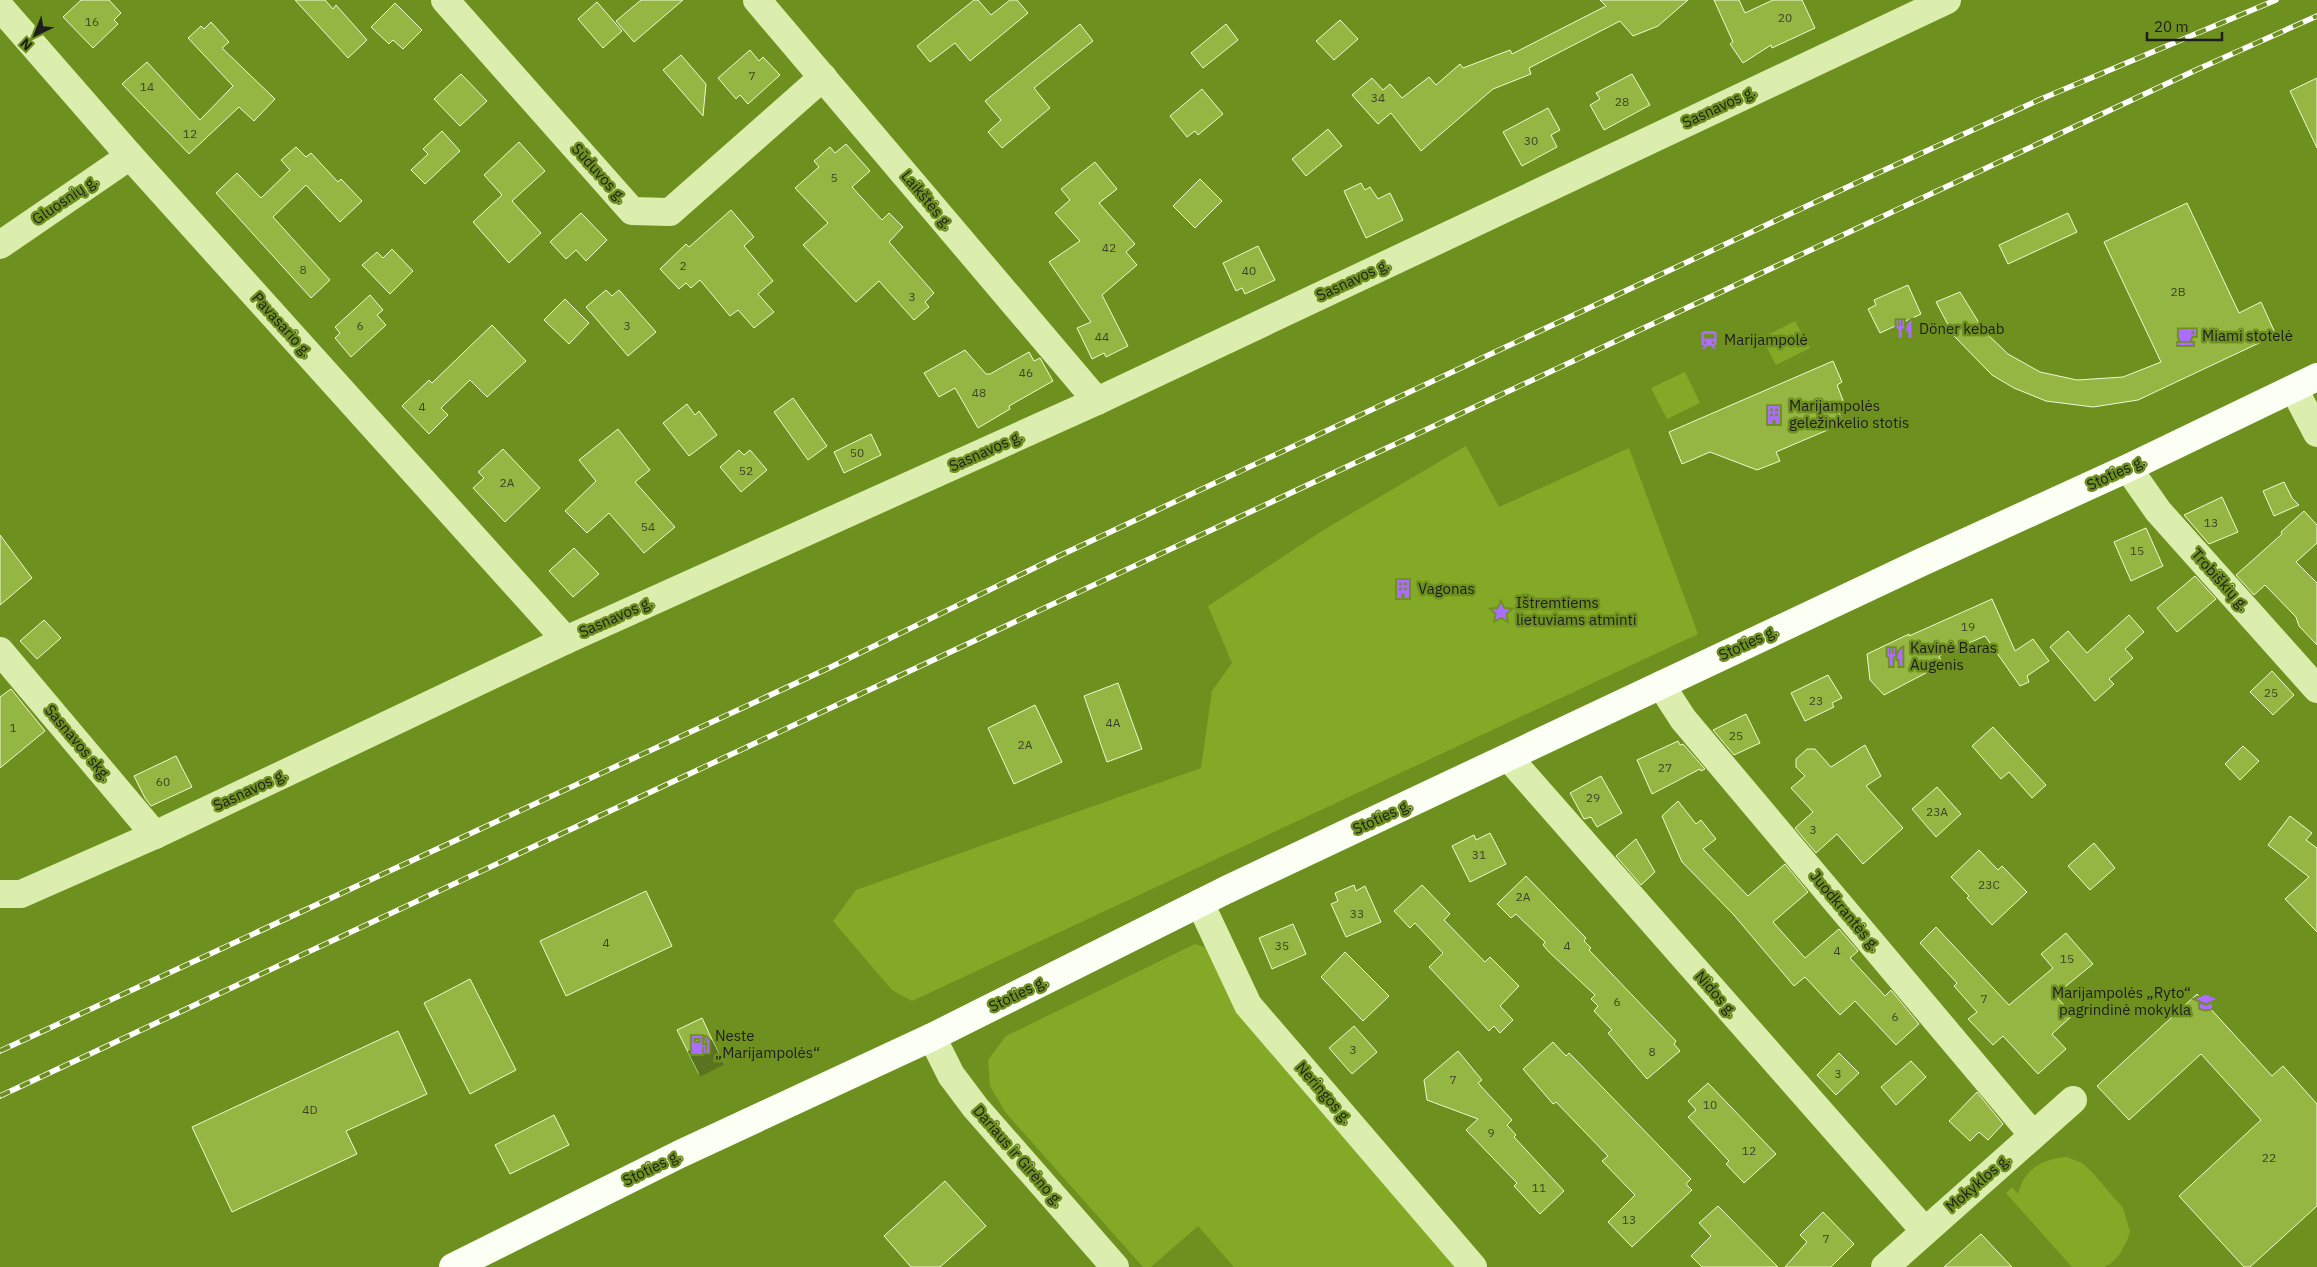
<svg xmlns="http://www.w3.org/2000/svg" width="2317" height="1267" font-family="'IBM Plex Sans',sans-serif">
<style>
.green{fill:#84a927}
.building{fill:#95b642;stroke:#effad3}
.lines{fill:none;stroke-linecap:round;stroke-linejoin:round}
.minor-tunnel{stroke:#5a731e;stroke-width:28;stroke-dasharray:28 14;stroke-linecap:butt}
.minor{stroke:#dbeead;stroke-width:28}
.major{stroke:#fbfff4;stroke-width:28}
.rail-casing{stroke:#fff;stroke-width:5.5}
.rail{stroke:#6e901e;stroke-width:4;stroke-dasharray:11;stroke-linecap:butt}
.labels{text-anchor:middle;stroke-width:5;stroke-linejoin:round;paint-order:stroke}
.number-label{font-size:12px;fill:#3b4326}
.street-label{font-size:15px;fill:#1d1d1d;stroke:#6e901e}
.poi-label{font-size:15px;fill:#1d1d1d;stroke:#6e901e;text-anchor:start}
</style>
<rect width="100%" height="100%" fill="#6e901e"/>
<g class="green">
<path d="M1795,321L1810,348L1776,365L1762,338Z"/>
<path d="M1685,372L1700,403L1667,419L1651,388Z"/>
<path d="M1466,446L1499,507L1629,448L1698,634L912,1001L892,990L833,921L856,890L1201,768L1212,691L1232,663L1208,606L1325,529Z"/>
<path d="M1195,944L1207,948L1456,1267H1234L1198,1226L1151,1267H1143L1006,1113L990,1086L988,1060L1006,1036Z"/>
<path d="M2067,1157L2082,1163L2092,1172L2123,1208L2130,1231L2127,1241L2119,1255L2110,1264L2104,1267H2072L2006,1193L2012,1187L2018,1194C2024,1169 2042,1159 2067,1157Z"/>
</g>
<g class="building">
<path d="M81,0H109L121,13L114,20L118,24L93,48L63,17Z"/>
<path d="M295,0H325L333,9L336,5L367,40L348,58Z"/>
<path d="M641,0H683L634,42L616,21Z"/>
<path d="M974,0H978L991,15L1010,0H1017L1028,13L970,61L955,43L930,62L917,46Z"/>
<path d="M1600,0H1688L1658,26L1633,36L1620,21L1529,68L1531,74L1493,89L1421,151L1391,113L1378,124L1352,95L1372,78L1383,90L1390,84L1402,98L1429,77L1436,85L1460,64L1463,68L1510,50L1512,54L1606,6Z"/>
<path d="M1714,0H1739L1745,13L1773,0H1802L1815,28L1772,48L1771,45L1743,63L1730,44L1733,42Z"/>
<path d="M597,2L622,31L603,48L578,19Z"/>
<path d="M395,3L422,30L403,49L393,40L389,44L371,27Z"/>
<path d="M1340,20L1358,39L1334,60L1316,41Z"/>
<path d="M211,22L229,42L222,48L275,99L254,121L239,107L189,154L122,84L147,62L200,120L233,86L188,38L201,26L204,29Z"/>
<path d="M1080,24L1093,41L1034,88L1050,108L1002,148L988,132L1001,120L985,101Z"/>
<path d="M1226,24L1238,40L1203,68L1191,53Z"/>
<path d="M750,50L759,61L763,57L780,75L748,104L740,95L736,99L718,78Z"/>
<path d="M681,55L706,84L703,116L663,70Z"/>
<path d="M461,74L487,101L460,126L434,99Z"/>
<path d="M1632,74L1650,105L1604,130L1590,105L1600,99L1596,93Z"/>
<path d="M2317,78V148L2290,91Z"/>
<path d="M1202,89L1223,114L1198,135L1195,131L1187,137L1170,116Z"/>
<path d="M1548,108L1560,130L1551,135L1557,147L1522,166L1503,132Z"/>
<path d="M1328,129L1342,146L1306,176L1292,159Z"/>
<path d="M442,131L460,151L425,184L411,170L428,154L423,149Z"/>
<path d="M519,142L545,171L512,201L541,233L509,263L473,222L502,195L484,175Z"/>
<path d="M846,144L870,171L852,187L882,220L889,213L903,227L889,242L934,293L925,302L929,307L914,320L879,281L856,302L803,245L828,223L795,188L819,167L814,161L830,147L835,153Z"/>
<path d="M296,147L306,157L311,153L338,182L341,179L362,201L340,222L306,185L273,217L330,280L311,298L216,193L237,173L261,198L290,170L281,160Z"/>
<path d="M1095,162L1117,189L1099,203L1135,244L1126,252L1137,265L1102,295L1128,346L1106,357L1104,353L1092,359L1077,328L1091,322L1049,262L1080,241L1055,213L1070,200L1061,189Z"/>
<path d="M1200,179L1222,201L1195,228L1173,206Z"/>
<path d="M1361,183L1365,190L1370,187L1378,199L1390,193L1403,220L1366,238L1344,191Z"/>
<path d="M2187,203L2239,313L2261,302L2276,335L2138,400L2093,407L2046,401L2014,388L1992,375L1954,336L1936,302L1960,292L1984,331L2008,354L2040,372L2077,380L2123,377L2161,362L2104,242Z"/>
<path d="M731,210L754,237L744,246L773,281L758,294L774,312L754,328L738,310L730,316L700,280L691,288L686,283L679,289L660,269L686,244L689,247Z"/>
<path d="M581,213L607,240L586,261L576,250L566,259L550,242Z"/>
<path d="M2068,213L2077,232L2008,264L1999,245Z"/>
<path d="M1258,246L1275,280L1245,294L1242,288L1236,291L1223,263Z"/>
<path d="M392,249L413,271L390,294L362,265L377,252L383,258Z"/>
<path d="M1908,285L1921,314L1880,333L1868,309L1876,305L1874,300Z"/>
<path d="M606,290L612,296L619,290L656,332L628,356L586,307Z"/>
<path d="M370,295L383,310L377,315L386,325L351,357L335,338L340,333L335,327Z"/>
<path d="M565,299L589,323L569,344L544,320Z"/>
<path d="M492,325L526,361L487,397L470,380L441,408L448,415L429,434L402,406L429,380L432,383Z"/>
<path d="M965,350L986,374H990L1029,352L1034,361L1040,358L1053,381L1009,406L1010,409L978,428L955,388L939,397L924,373Z"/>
<path d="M1833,361L1842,382L1837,385L1844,403L1836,406L1844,423L1776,452L1780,461L1757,470L1710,452L1682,464L1669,432Z"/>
<path d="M793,398L827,446L808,460L774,412Z"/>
<path d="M687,404L695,415L699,411L717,435L689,456L663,423Z"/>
<path d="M618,429L650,470L635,482L675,527L644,553L609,513L587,533L565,511L596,481L579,460Z"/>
<path d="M871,434L881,455L844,473L834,452Z"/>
<path d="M503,449L540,488L505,522L473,488L484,478L478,472Z"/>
<path d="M739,450L744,455L750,450L767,470L741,492L720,467Z"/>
<path d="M2284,482L2292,498L2299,505L2274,516L2263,491Z"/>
<path d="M2222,497L2238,532L2209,544L2184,515Z"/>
<path d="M2304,511L2317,525V543L2296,562L2317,583V645L2299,626L2296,617L2265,585L2254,595L2236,575L2282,534L2281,532Z"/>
<path d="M2146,528L2163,566L2131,581L2114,542Z"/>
<path d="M0,535L32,578L0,605Z"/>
<path d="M574,548L599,574L573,597L549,571Z"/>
<path d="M2195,576L2216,599L2177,632L2157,608Z"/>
<path d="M1992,599L2015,651L2033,639L2049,661L2027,676L2029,682L2020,686L1985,636L1939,656L1943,664L1884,695L1870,680L1867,654L1909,634V636Z"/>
<path d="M2129,615L2144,632L2125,649L2133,658L2109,679L2114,684L2095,701L2050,647L2068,631L2087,653Z"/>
<path d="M44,620L61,638L37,659L20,641Z"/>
<path d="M2272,671L2294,695L2273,715L2250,692Z"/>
<path d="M1828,675L1842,698L1832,703L1834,707L1805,721L1791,693Z"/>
<path d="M1118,683L1142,749L1107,762L1084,696Z"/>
<path d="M11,689L45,731L0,768V697Z"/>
<path d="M1035,705L1062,762L1014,784L988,728Z"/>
<path d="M1746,714L1760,743L1734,755L1713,730Z"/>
<path d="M1993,727L2046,785L2032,798L2009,772L2001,779L1972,746Z"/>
<path d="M1678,741L1680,745L1683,744L1705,769L1701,771L1700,769L1652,794L1637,760Z"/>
<path d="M1865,745L1881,776L1866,786L1903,828L1863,864L1837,834L1816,853L1795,828L1813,812L1791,788L1805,776L1796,767V759L1807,749H1815L1831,767Z"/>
<path d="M2243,746L2259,761L2240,780L2225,764Z"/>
<path d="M176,756L192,787L151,806L145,798L134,776Z"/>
<path d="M1601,776L1622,813L1597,827L1591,817L1584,819L1570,793Z"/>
<path d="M1937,787L1961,814L1936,837L1912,809Z"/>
<path d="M1678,801L1696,824L1701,820L1716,839L1703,849L1748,896L1785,864L1808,892L1773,922L1805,958L1839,929L1858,951L1850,958L1885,996L1891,990L1919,1024L1896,1045L1855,1001L1840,1015L1805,977L1794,986L1733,914L1682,862L1662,816Z"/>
<path d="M2290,816L2312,833L2306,840L2317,848V932L2285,899L2309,877L2268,845Z"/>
<path d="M1490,833L1506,864L1470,882L1452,846L1474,835L1476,840Z"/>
<path d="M1636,839L1655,872L1641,885L1616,856Z"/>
<path d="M2094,843L2115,868L2090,890L2068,866Z"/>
<path d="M1979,850L1998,870L2002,866L2027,892L1992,925L1967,898L1969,896L1951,877Z"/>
<path d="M1526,876L1586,938L1584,941L1591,948L1589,950L1676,1041L1674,1044L1680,1051L1647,1079L1608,1033L1612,1030L1594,1011L1598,1006L1591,999L1595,995L1549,952L1543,945L1545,942L1516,914L1511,918L1497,904Z"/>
<path d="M1354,885L1356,891L1365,886L1381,922L1346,937L1331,904L1338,901L1335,893Z"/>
<path d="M1422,885L1450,914L1444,920L1485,962L1490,957L1519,986L1500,1006L1513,1020L1500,1033L1494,1026L1489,1031L1429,967L1443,953L1415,923L1410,928L1394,911Z"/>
<path d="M646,891L672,946L566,996L540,941Z"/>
<path d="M1293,924L1306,954L1272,969L1259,938Z"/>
<path d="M1936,927L2009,1005L2053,968L2041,954L2066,933L2093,964L2055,995L2073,1015L2052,1034L2066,1049L2038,1074L2003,1036L1993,1045L1968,1019L1977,1012L1954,986L1957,983L1920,943Z"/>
<path d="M1345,952L1389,996L1363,1021L1321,977Z"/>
<path d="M470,979L516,1070L470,1094L424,1003Z"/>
<path d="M2197,994L2272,1076L2283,1066L2317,1104V1206L2250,1267H2244L2179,1196L2261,1120L2201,1054L2129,1120L2097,1086Z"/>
<path d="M702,1018L723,1063L699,1074L677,1030Z"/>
<path d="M1354,1026L1377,1052L1352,1074L1329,1048Z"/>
<path d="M398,1031L427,1094L346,1131L357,1154L232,1212L192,1127Z"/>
<path d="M1553,1042L1566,1056L1569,1053L1577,1061L1691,1179L1686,1184L1692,1190L1632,1247L1608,1222L1635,1195L1602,1161L1608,1156L1556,1102L1553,1104L1523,1069Z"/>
<path d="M1458,1051L1482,1080L1478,1083L1512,1120L1507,1125L1516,1135L1514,1137L1564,1191L1540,1214L1514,1186L1517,1183L1466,1130L1478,1119L1427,1100L1424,1080Z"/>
<path d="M1839,1053L1859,1073L1836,1095L1817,1075Z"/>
<path d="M1911,1061L1926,1077L1896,1105L1881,1087Z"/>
<path d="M1708,1083L1776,1154L1744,1183L1726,1164L1729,1161L1688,1117L1696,1110L1688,1101Z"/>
<path d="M1977,1092L2003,1124L1988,1140L1979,1132L1970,1141L1949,1121Z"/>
<path d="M554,1115L569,1145L510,1174L495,1145Z"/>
<path d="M945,1181L986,1226L940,1267H911L884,1236Z"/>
<path d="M1718,1206L1778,1267H1702L1691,1256L1711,1236L1699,1223Z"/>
<path d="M1823,1212L1854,1244L1831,1267H1785L1807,1242L1800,1235Z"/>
<path d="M1981,1234L2012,1267H1944Z"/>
</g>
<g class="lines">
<path class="minor-tunnel" d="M694,1064L718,1052"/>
<g class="minor">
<path d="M445,0L632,211L670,212L823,77"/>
<path d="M757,0L1097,401"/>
<path d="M0,7L130,156L566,640"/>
<path d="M0,245L130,156"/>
<path d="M2294,389L2317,433"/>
<path d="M2128,468L2158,511L2317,689"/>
<path d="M0,651L155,835"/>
<path d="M1661,685L1683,719L2033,1135"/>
<path d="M1509,758L1924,1230"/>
<path d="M0,894H21L155,835L566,640L1097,401L1947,0"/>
<path d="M1200,903L1248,1005L1473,1267"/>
<path d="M932,1037L951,1075L975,1107L1115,1267"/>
<path d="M1885,1267L2073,1100"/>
</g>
<path class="major" d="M453,1267L680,1154L932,1037L1226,890L1922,562L2128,468L2317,377"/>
<g class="rail-casing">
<g id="rail">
<path d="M0,1051L831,667L1061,555L1869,177L2041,99L2276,0"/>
<path d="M0,1096L2196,70L2317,16"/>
</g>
</g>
<use href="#rail" class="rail"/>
</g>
<defs>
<g id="restaurant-bare" transform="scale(1.5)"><path d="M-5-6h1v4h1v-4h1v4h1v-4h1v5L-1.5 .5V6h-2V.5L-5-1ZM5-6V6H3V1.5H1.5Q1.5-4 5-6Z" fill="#ac6cfd" stroke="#6e901e" stroke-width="2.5" paint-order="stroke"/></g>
<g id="cafe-bare" transform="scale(1.5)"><path d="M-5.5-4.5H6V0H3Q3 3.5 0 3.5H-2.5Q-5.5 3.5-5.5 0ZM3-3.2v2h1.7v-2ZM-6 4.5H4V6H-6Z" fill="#ac6cfd" stroke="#6e901e" stroke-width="2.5" paint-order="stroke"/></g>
<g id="station-bare" transform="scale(1.5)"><path d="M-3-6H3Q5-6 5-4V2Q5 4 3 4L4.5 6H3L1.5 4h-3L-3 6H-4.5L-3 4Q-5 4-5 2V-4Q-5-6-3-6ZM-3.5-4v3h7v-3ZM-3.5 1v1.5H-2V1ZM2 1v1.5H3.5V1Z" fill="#ac6cfd" stroke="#6e901e" stroke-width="2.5" paint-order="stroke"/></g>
<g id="building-bare" transform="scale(1.5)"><path d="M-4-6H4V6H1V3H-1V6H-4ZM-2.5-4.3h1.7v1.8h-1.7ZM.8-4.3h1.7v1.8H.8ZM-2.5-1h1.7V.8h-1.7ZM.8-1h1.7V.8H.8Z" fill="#ac6cfd" stroke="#6e901e" stroke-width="2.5" paint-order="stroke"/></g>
<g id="sight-bare" transform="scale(1.5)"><path d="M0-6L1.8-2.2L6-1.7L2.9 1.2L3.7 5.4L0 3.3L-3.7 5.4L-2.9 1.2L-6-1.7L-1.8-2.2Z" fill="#ac6cfd" stroke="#6e901e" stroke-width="2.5" paint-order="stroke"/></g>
<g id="school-bare" transform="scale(1.5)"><path d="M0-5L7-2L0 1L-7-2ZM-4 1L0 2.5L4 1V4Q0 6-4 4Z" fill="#ac6cfd" stroke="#6e901e" stroke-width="2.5" paint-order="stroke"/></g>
<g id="fuel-bare" transform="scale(1.5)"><path d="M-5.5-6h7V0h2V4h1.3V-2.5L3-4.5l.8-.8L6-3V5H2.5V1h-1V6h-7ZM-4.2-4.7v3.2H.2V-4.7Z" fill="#ac6cfd" stroke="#6e901e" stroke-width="2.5" paint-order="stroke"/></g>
</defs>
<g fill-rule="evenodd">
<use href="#restaurant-bare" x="1904" y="329"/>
<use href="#cafe-bare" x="2187" y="336"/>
<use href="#station-bare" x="1709" y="340"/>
<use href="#building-bare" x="1774" y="415"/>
<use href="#building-bare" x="1403" y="589"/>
<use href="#sight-bare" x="1501" y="612"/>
<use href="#restaurant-bare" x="1895" y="657"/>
<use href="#school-bare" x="2206" y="1002"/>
<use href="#fuel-bare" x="700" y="1045"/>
</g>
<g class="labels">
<g class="number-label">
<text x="1785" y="22">20</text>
<text x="92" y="26">16</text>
<text x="752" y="80">7</text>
<text x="147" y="91">14</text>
<text x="1378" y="102">34</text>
<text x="1622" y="106">28</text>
<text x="190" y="138">12</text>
<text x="1531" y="145">30</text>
<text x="834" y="182">5</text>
<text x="1109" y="252">42</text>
<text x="683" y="270">2</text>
<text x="303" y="274">8</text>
<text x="1249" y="275">40</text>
<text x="2178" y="296">2B</text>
<text x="912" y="301">3</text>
<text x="360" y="330">6</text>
<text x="627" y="330">3</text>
<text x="1102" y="341">44</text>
<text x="1026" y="377">46</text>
<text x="979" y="397">48</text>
<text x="422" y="411">4</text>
<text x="857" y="457">50</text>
<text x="746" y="475">52</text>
<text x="507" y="487">2A</text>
<text x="2211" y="527">13</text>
<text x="648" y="531">54</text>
<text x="2137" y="555">15</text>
<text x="1968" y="631">19</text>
<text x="2271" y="697">25</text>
<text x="1816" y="705">23</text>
<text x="1113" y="727">4A</text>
<text x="13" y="732">1</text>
<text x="1736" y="740">25</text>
<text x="1025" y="749">2A</text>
<text x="1665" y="772">27</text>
<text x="163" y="786">60</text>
<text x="1593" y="802">29</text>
<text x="1937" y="816">23A</text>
<text x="1813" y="834">3</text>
<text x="1479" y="859">31</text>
<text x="1989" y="889">23C</text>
<text x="1523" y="901">2A</text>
<text x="1357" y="918">33</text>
<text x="606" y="947">4</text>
<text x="1282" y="950">35</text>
<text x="1567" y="950">4</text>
<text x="1837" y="955">4</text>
<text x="2067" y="963">15</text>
<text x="1984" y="1003">7</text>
<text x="1617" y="1006">6</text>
<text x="1895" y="1021">6</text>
<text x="1353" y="1054">3</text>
<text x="1652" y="1056">8</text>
<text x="1838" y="1078">3</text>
<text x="1453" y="1084">7</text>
<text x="1710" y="1109">10</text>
<text x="310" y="1114">4D</text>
<text x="1491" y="1137">9</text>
<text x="1749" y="1155">12</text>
<text x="2269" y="1162">22</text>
<text x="1539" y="1192">11</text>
<text x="1629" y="1224">13</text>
<text x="1826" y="1243">7</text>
</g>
<g class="street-label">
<text transform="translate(1719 107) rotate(-25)" y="5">Sasnavos g.</text>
<text transform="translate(599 173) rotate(48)" y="5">Sūduvos g.</text>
<text transform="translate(65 200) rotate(-34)" y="5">Gluosnių g.</text>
<text transform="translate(927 200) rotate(50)" y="5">Laikštės g.</text>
<text transform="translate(1353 280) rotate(-25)" y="5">Sasnavos g.</text>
<text transform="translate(282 325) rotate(48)" y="5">Pavasario g.</text>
<text transform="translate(986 451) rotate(-24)" y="5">Sasnavos g.</text>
<text transform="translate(2116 473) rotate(-25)" y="5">Stoties g.</text>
<text transform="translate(2220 580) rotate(48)" y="5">Trobiškių g.</text>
<text transform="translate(616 617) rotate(-24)" y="5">Sasnavos g.</text>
<text transform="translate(1748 643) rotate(-25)" y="5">Stoties g.</text>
<text transform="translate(78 743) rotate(50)" y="5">Sasnavos skg.</text>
<text transform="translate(250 790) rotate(-25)" y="5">Sasnavos g.</text>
<text transform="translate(1382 817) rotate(-25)" y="5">Stoties g.</text>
<text transform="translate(1845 911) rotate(50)" y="5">Juodkrantės g.</text>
<text transform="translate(1018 994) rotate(-26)" y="5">Stoties g.</text>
<text transform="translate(1716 994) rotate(49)" y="5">Nidos g.</text>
<text transform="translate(1324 1093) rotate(49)" y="5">Neringos g.</text>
<text transform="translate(1018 1156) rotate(49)" y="5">Dariaus ir Girėno g.</text>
<text transform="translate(652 1168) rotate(-26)" y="5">Stoties g.</text>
<text transform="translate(1978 1183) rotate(-41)" y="5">Mokyklos g.</text>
</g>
<g class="poi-label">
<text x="1919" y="334">Döner kebab</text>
<text x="2202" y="341">Miami stotelė</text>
<text x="1724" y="345">Marijampolė</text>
<text x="1789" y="411">Marijampolės<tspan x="1789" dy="17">geležinkelio stotis</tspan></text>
<text x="1418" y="594">Vagonas</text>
<text x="1516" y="608">Ištremtiems<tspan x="1516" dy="17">lietuviams atminti</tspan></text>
<text x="1910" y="653">Kavinė Baras<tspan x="1910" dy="17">Augenis</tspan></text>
<text x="2191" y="998" text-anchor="end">Marijampolės „Ryto“<tspan x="2191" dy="17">pagrindinė mokykla</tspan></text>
<text x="715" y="1041">Neste<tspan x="715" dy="17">„Marijampolės“</tspan></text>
</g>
</g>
<g transform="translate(35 35) rotate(223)" stroke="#6e901e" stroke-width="4" paint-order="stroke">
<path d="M0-4L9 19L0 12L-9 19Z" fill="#1d1d1d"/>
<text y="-8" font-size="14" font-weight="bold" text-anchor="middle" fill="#1d1d1d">N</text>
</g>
<path d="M2147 32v8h75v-8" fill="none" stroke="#1d1d1d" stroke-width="2.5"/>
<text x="2154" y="32" font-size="15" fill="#1d1d1d" stroke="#6e901e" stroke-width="4" paint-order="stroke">20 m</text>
</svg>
